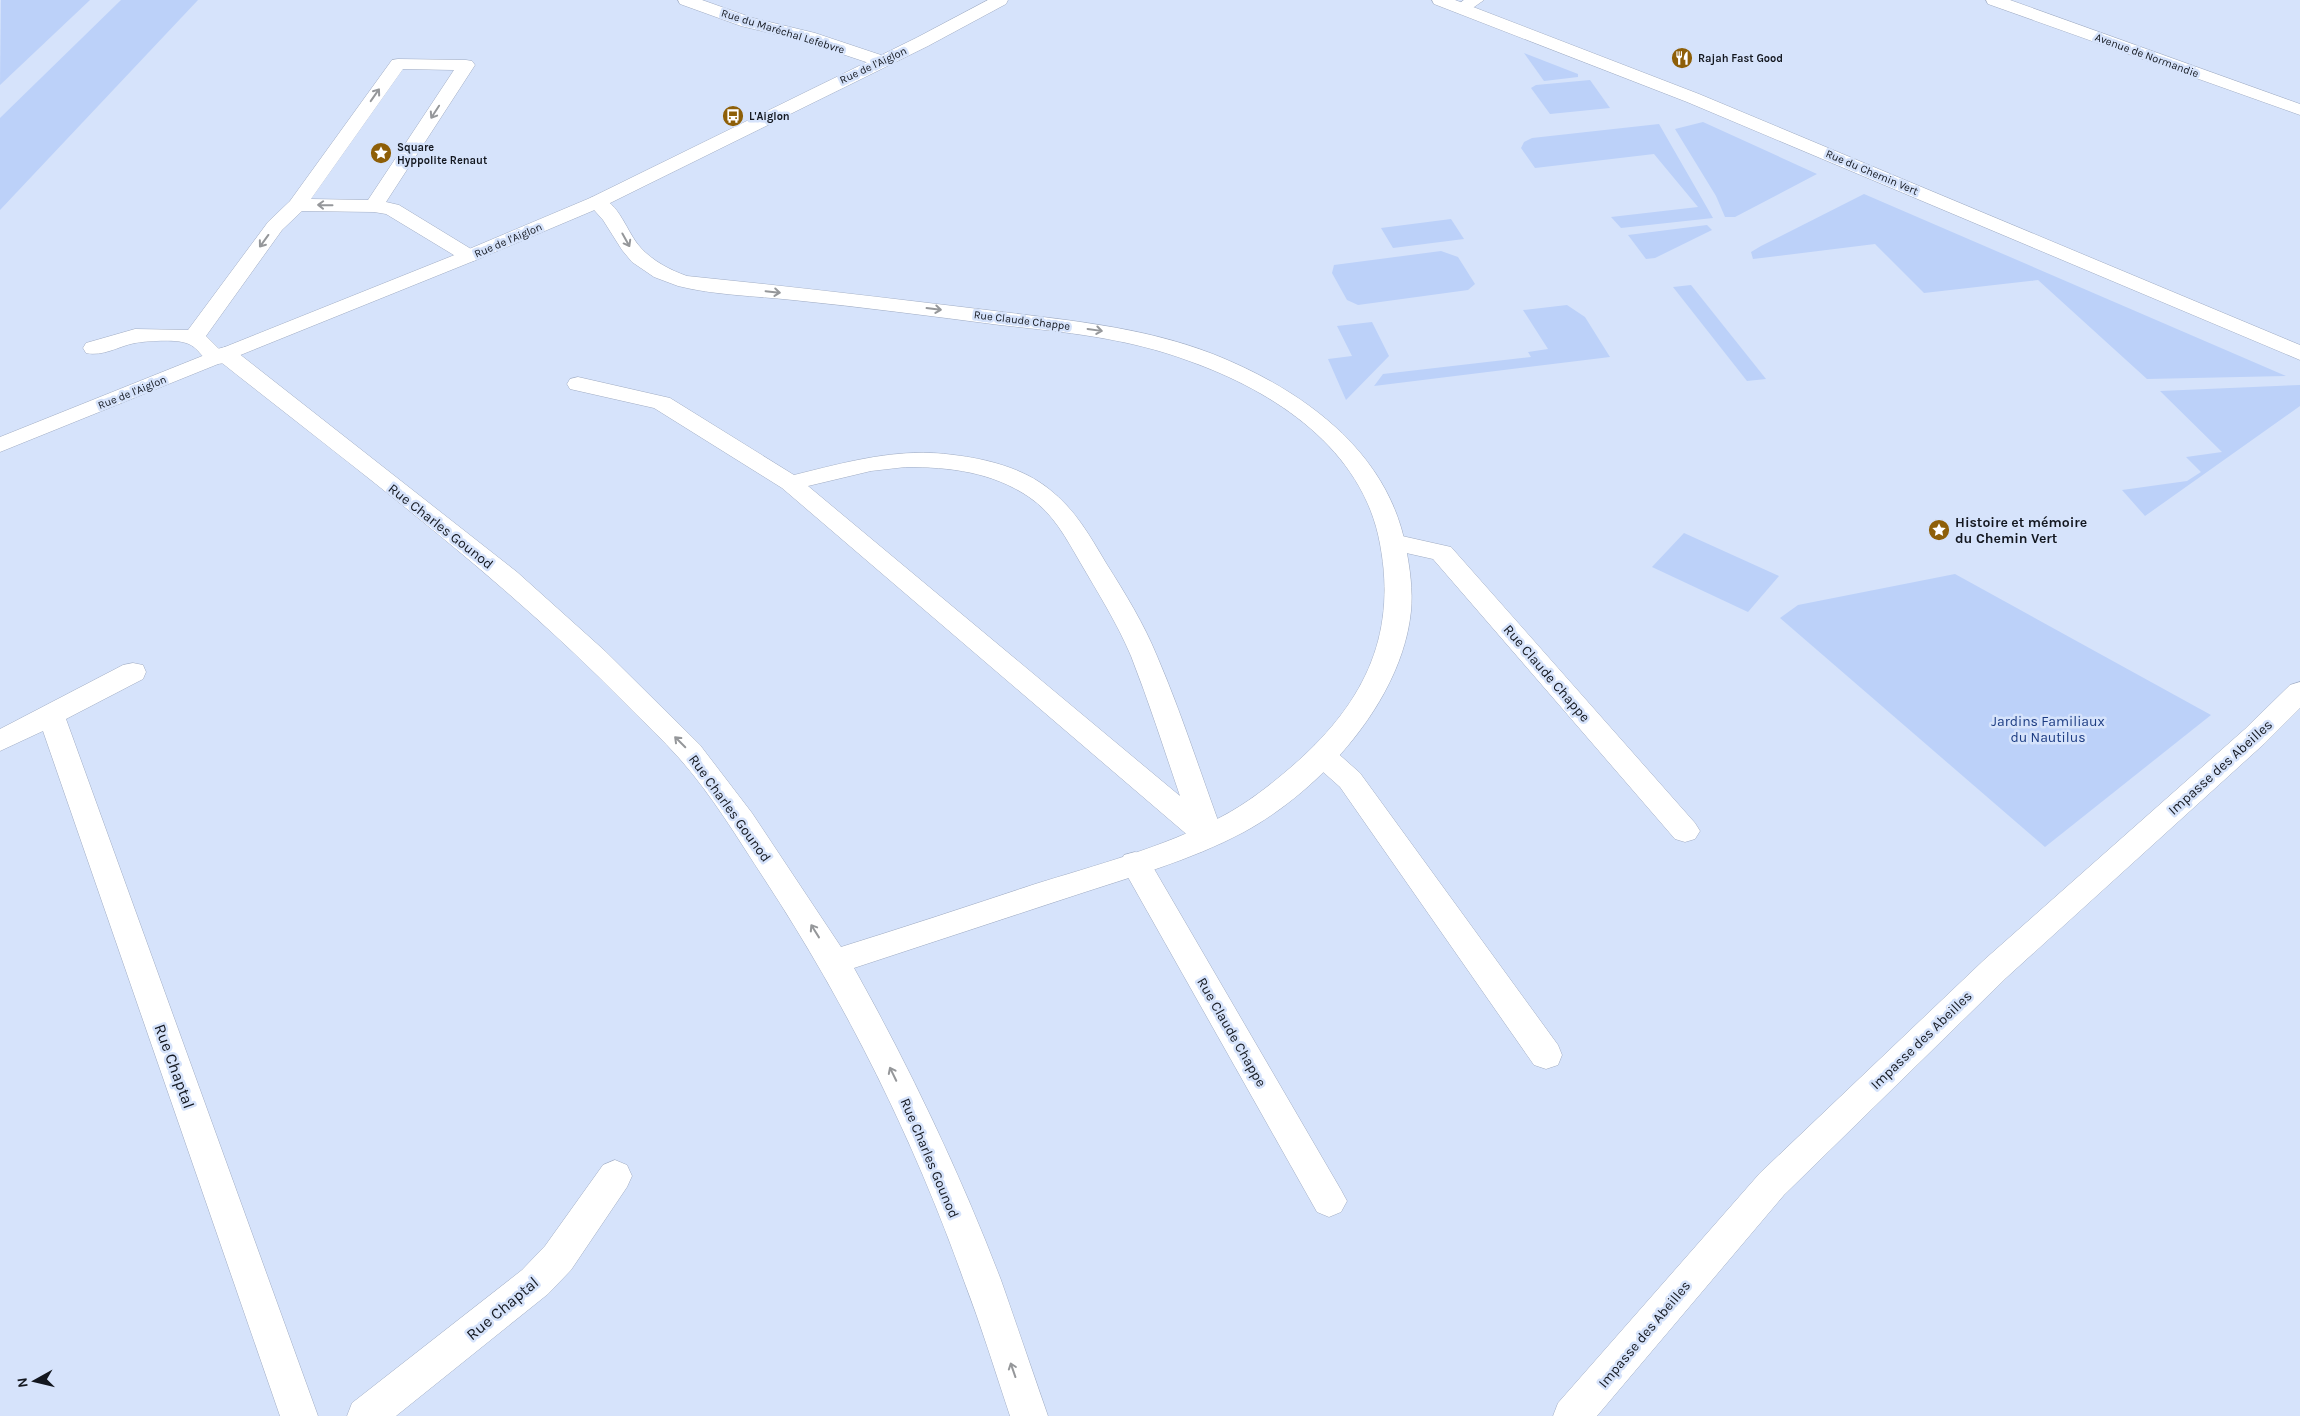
<svg xmlns="http://www.w3.org/2000/svg" width="2300" height="1416" font-family="Karla,sans-serif">
<style>
.green{fill:#bcd1f9}
.lines{fill:none;stroke-linecap:round;stroke-linejoin:round}
.lane-casing{stroke:#a0acc3;stroke-width:1}
.street-casing{stroke:#a0acc3;stroke-width:1}
.secondary-casing{stroke:#a0acc3;stroke-width:1}
.lane{fill:#fff;fill-rule:evenodd}
.street{fill:#fff;fill-rule:evenodd}
.secondary{fill:#fff;fill-rule:evenodd}
.oneway{stroke:#95979a}
.labels{text-anchor:middle;stroke-width:5;stroke-linejoin:round;paint-order:stroke}
.far-street-label{font-size:11px;fill:#13171f;stroke:#d6e3fb}
.far-poi-label{font-size:11px;font-weight:bold;fill:#13171f;stroke:#d6e3fb;text-anchor:start}
.poi-label{font-size:14px;font-weight:bold;fill:#13171f;stroke:#d6e3fb;text-anchor:start}
.street-label{font-size:14px;fill:#13171f;stroke:#d6e3fb}
.park-label{font-size:14px;fill:#1c3c82;stroke:#d6e3fb}
.near-street-label{font-size:16px;fill:#13171f;stroke:#d6e3fb}
</style>
<rect width="100%" height="100%" fill="#d6e3fb"/>
<g class="green">
<path d="M1,0H90L0,85Z"/>
<path d="M121,0H198L0,210V118Z"/>
<path d="M1524,53L1578,74V77L1544,81Z"/>
<path d="M1590,80L1610,108L1550,114L1531,88L1536,85Z"/>
<path d="M1703,122L1817,174L1735,217H1725L1716,196L1675,129Z"/>
<path d="M1659,124L1713,218L1621,228L1611,217L1698,207L1654,154L1535,168L1521,148L1524,142L1532,138Z"/>
<path d="M1864,194L2286,376L2147,379L2038,280L1924,293L1875,244L1753,259L1751,252L1761,246Z"/>
<path d="M1451,219L1464,239L1393,248L1381,228Z"/>
<path d="M1707,225L1712,230L1655,258L1646,259L1628,235Z"/>
<path d="M1441,251L1458,257L1475,284L1468,290L1358,305L1347,300L1332,273L1334,265Z"/>
<path d="M1691,285L1766,379L1747,381L1673,287Z"/>
<path d="M1567,305L1585,317L1610,357L1374,386L1383,374L1531,357L1528,352L1548,349L1523,310Z"/>
<path d="M1372,322L1389,356L1346,400L1328,359L1352,356L1337,326Z"/>
<path d="M2300,385V406L2145,516L2122,490L2187,481L2201,472L2186,457L2222,452L2160,391Z"/>
<path d="M1684,533L1779,576L1748,612L1652,567Z"/>
<path d="M1955,574L2211,715L2045,847L1780,618L1798,605Z"/>
</g>
<g class="lines">
<g class="lane-casing">
<g id="lane">
<path d="M398,59L466,60L472,61L475,65L386,202L399,205L476,252L479,256L476,260L469,262L462,260L386,214L374,212L302,211L282,230L206,336L228,358L225,363C202,368 203,348 186,343C175,339 146,341 135,343C119,346 103,357 86,353L83,348L86,343L135,329L188,330L268,222L290,201L392,60ZM403,69L454,70L368,200L311,199Z"/>
<path d="M578,377L670,398L794,475C847,462 899,447 954,455C987,459 1023,468 1049,489C1075,509 1090,536 1106,563C1125,593 1144,624 1157,656C1182,714 1201,775 1223,834L1218,844L1208,847L1198,844L782,488L654,408L570,389L567,384L570,379ZM906,467C950,467 992,472 1029,497C1053,513 1066,538 1080,562C1098,593 1117,623 1131,656C1149,702 1164,749 1180,796L808,486L871,471Z"/>
<path d="M1393,534L1451,547L1695,823L1700,831L1695,839L1685,842L1675,839L1433,559L1384,548L1381,542L1384,536Z"/>
<path d="M2300,682V708L2265,743L2006,978L1784,1195L1597,1416H1553L1558,1403L1760,1173L1984,960L2245,729L2290,685Z"/>
<path d="M1323,746L1333,749L1360,773L1558,1045L1562,1055L1558,1065L1546,1069L1534,1065L1340,787L1313,763L1309,756L1313,749Z"/>
<path d="M1135,852L1146,855L1341,1190L1347,1201L1341,1212L1329,1217L1317,1212L1120,863L1124,855Z"/>
</g>
</g>
<g class="street-casing">
<g id="street">
<path d="M678,0H702L753,18L815,33L887,57L890,61L887,65H875L803,41L741,26L680,4Z"/>
<path d="M1464,0H1484L1467,12H1455L1453,8Z"/>
<path d="M1986,0H2010L2300,104V115L1988,4Z"/>
<path d="M597,196C620,202 626,232 641,248C653,261 670,270 687,276C787,286 887,298 987,310C1064,320 1141,326 1213,354C1301,389 1388,450 1406,548C1410,569 1413,590 1411,611C1402,701 1321,790 1244,832C1190,861 1130,877 1073,896C1000,920 927,944 854,968C910,1068 960,1173 1001,1280C1017,1325 1032,1371 1048,1416H1010C995,1371 981,1325 964,1281C914,1140 847,1005 765,880C738,839 712,795 679,758C663,740 644,722 627,705C502,577 357,470 217,359L214,354L217,349L225,347L233,349L517,572L605,651L700,745L752,813L841,947C905,927 969,906 1032,885C1096,865 1162,848 1221,817C1246,804 1269,786 1290,768C1361,707 1398,639 1380,544C1363,449 1274,391 1189,361C1128,338 1064,332 1000,325C931,316 862,307 793,300C756,296 713,295 678,286L654,277L632,262L622,250L603,220L587,202L590,198Z"/>
<path d="M133,663L143,665L146,672L143,679L66,719L318,1416H280L43,731L0,751V729L123,665Z"/>
<path d="M615,1160L627,1165L632,1176L627,1187L571,1270L548,1294L396,1416H347L352,1403L522,1270L545,1246L603,1165Z"/>
</g>
</g>
<g class="secondary-casing">
<g id="secondary">
<path d="M988,0H1008L1006,4L928,46L604,206L476,260L0,452V437L462,252L590,198L916,38Z"/>
<path d="M1432,0H1455L1699,94L2300,345V360L1687,102L1434,4Z"/>
</g>
</g>
<use href="#lane" class="lane"/>
<use href="#street" class="street"/>
<use href="#secondary" class="secondary"/>
</g>
<defs><path id="oneway-shaft" d="M-6 0H5M1.5-3L5.5 0L1.5 3" fill="none" stroke-width="1.6" stroke-linecap="round" stroke-linejoin="round" transform="scale(1.25)"/></defs>
<g class="oneway">
<use href="#oneway-shaft" transform="translate(375 95) rotate(-55)"/>
<use href="#oneway-shaft" transform="translate(435 112) rotate(123)"/>
<use href="#oneway-shaft" transform="translate(325 205) rotate(-179)"/>
<use href="#oneway-shaft" transform="translate(626 240) rotate(61)"/>
<use href="#oneway-shaft" transform="translate(264 241) rotate(126)"/>
<use href="#oneway-shaft" transform="translate(773 292) rotate(6)"/>
<use href="#oneway-shaft" transform="translate(934 309) rotate(7)"/>
<use href="#oneway-shaft" transform="translate(1095 330) rotate(8)"/>
<use href="#oneway-shaft" transform="translate(680 742) rotate(-135)"/>
<use href="#oneway-shaft" transform="translate(815 931) rotate(-122)"/>
<use href="#oneway-shaft" transform="translate(893 1074) rotate(-116)"/>
<use href="#oneway-shaft" transform="translate(1013 1370) rotate(-109)"/>
</g>
<defs>
<g id="restaurant-disc" transform="scale(1.125)"><circle r="9.5" fill="#8e5f08" stroke="#d6e3fb"/><path d="M-5-6h1v4h1v-4h1v4h1v-4h1v5L-1.5 .5V6h-2V.5L-5-1ZM5-6V6H3V1.5H1.5Q1.5-4 5-6Z" fill="#fff"/></g>
<g id="bus-disc" transform="scale(1.125)"><circle r="9.5" fill="#8e5f08" stroke="#d6e3fb"/><path d="M-5-6H5V4H4V6H2V4H-2V6H-4V4H-5ZM-3.5-4V0h7V-4ZM-3.5 1.2v1.5H-2V1.2ZM2 1.2v1.5H3.5V1.2Z" fill="#fff"/></g>
<g id="sight-disc" transform="scale(1.125)"><circle r="9.5" fill="#8e5f08" stroke="#d6e3fb"/><path d="M0-6L1.8-2.2L6-1.7L2.9 1.2L3.7 5.4L0 3.3L-3.7 5.4L-2.9 1.2L-6-1.7L-1.8-2.2Z" fill="#fff"/></g>
</defs>
<g fill-rule="evenodd">
<use href="#restaurant-disc" x="1682" y="58"/>
<use href="#bus-disc" x="733" y="116"/>
<use href="#sight-disc" x="381" y="153"/>
<use href="#sight-disc" x="1939" y="530"/>
</g>
<g class="labels">
<g class="far-street-label">
<text transform="translate(783 31) rotate(17)" y="4">Rue du Maréchal Lefebvre</text>
<text transform="translate(2147 55) rotate(20)" y="4">Avenue de Normandie</text>
<text transform="translate(873 65) rotate(-25)" y="4">Rue de l'Aiglon</text>
<text transform="translate(1872 172) rotate(23)" y="4">Rue du Chemin Vert</text>
<text transform="translate(508 240) rotate(-23)" y="4">Rue de l'Aiglon</text>
<text transform="translate(1022 320) rotate(7)" y="4">Rue Claude Chappe</text>
<text transform="translate(132 392) rotate(-22)" y="4">Rue de l'Aiglon</text>
</g>
<g class="far-poi-label">
<text x="1698" y="62">Rajah Fast Good</text>
<text x="749" y="120">L'Aiglon</text>
<text x="397" y="151">Square<tspan x="397" dy="13">Hyppolite Renaut</tspan></text>
</g>
<g class="poi-label">
<text x="1955" y="527">Histoire et mémoire<tspan x="1955" dy="16">du Chemin Vert</tspan></text>
</g>
<g class="street-label">
<text transform="translate(441 526) rotate(38)" y="5">Rue Charles Gounod</text>
<text transform="translate(1547 673) rotate(49)" y="5">Rue Claude Chappe</text>
<text transform="translate(2220 767) rotate(-42)" y="5">Impasse des Abeilles</text>
<text transform="translate(730 808) rotate(54)" y="5">Rue Charles Gounod</text>
<text transform="translate(1232 1032) rotate(60)" y="5">Rue Claude Chappe</text>
<text transform="translate(1921 1040) rotate(-44)" y="5">Impasse des Abeilles</text>
<text transform="translate(930 1158) rotate(67)" y="5">Rue Charles Gounod</text>
<text transform="translate(1644 1334) rotate(-50)" y="5">Impasse des Abeilles</text>
</g>
<g class="park-label">
<text x="2048" y="726">Jardins Familiaux<tspan x="2048" dy="16">du Nautilus</tspan></text>
</g>
<g class="near-street-label">
<text transform="translate(175 1066) rotate(70)" y="6">Rue Chaptal</text>
<text transform="translate(502 1308) rotate(-40)" y="6">Rue Chaptal</text>
</g>
</g>
<g transform="translate(35 1381) rotate(262)" stroke="#d6e3fb" stroke-width="4" paint-order="stroke">
<path d="M0-4L9 19L0 12L-9 19Z" fill="#13171f"/>
<text y="-8" font-size="14" font-weight="bold" text-anchor="middle" fill="#13171f">N</text>
</g>
</svg>
